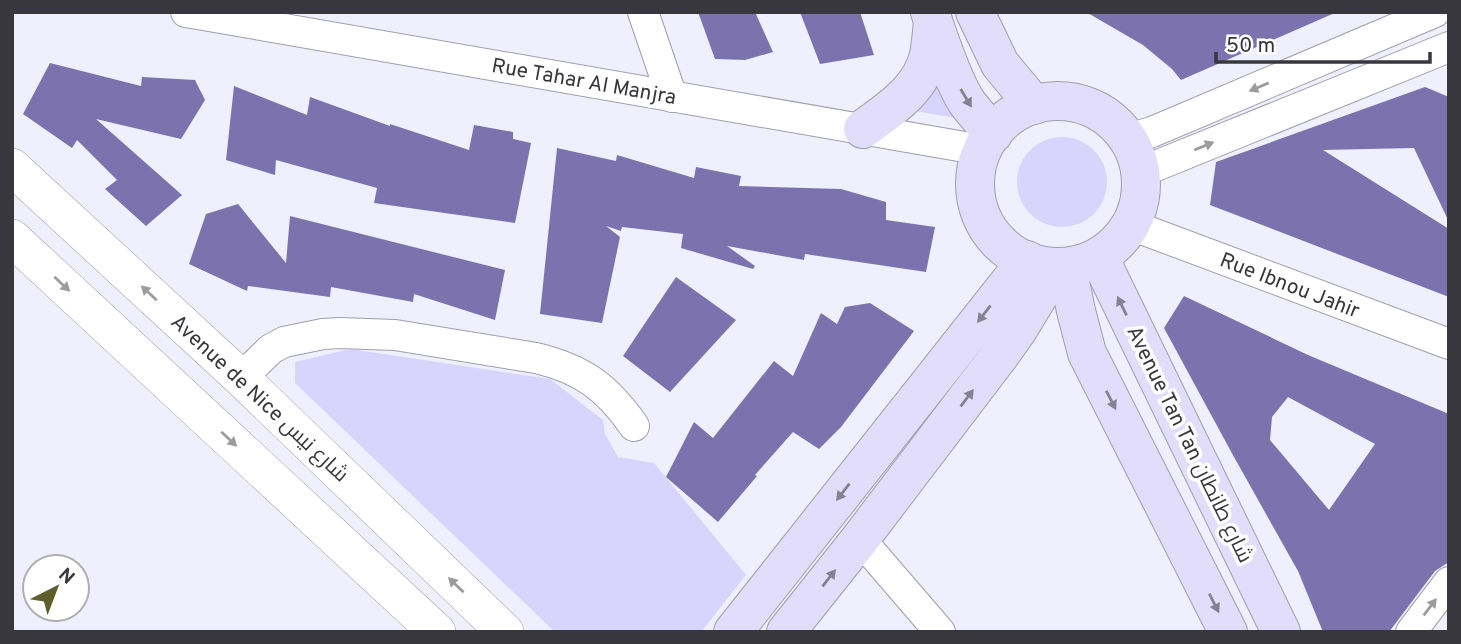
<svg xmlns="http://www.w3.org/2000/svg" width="1461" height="644" font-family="Overpass,Cairo,sans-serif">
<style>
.green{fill:#d8d4fb}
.building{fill:#7c73ae;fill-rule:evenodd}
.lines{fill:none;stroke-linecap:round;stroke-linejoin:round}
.minor-casing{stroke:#9f9eac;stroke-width:32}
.tertiary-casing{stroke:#9f9eac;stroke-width:38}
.secondary-casing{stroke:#9f9eac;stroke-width:40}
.minor{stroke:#fff;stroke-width:30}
.tertiary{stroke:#fff;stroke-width:37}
.secondary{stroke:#e2ddfa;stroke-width:38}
.oneway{fill:#9c9b9e}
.oneway2{fill:#848292}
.labels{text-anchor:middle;stroke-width:7;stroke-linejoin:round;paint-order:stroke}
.street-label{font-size:21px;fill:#38373d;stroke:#fff}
</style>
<rect width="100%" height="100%" fill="#f0effe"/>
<g class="green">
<path d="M930,77L956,118L909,110Z"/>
<circle cx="1062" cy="182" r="45"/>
<path d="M350,349L550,379L603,420L605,434L618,457L654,463L746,575L701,632H555L295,383V362Z"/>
</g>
<g class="building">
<path d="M698,12H755L773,52L745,60L715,59Z"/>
<path d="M800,12H860L874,55L820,64Z"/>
<path d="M1086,12H1337L1181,80L1172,69L1143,45Z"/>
<path d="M50,63L141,86L142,77L195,80L205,100L181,139L96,119L182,195L146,226L105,189L117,180L77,140L72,148L23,114Z"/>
<path d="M234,86L307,115L310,97L390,126V124L469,150L474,125L513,132V139L531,143L515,223L374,203L377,188L276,160L275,175L226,160Z"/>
<path d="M1425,87L1449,97V222L1414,148L1323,150L1449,229V297L1210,205L1216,162Z"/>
<path d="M557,148L616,161L617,155L694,178L696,167L741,176L739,186L841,189L886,202V220L935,227L926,272L805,254L804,260L727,246L755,266L753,269L681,248L683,234L622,227L621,231L606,226L620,237L602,323L540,314Z"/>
<path d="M238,204L286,263L290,216L505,270L495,320L414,294L413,302L331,287L330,297L248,286L247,291L189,264L206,214Z"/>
<path d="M676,277L736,320L670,392L623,356Z"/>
<path d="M1184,296L1308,355L1449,414V562L1435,571L1389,632H1323L1298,571L1234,457L1164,328ZM1288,397L1375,444L1329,510L1270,440L1272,417Z"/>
<path d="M870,303L914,331L841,427L819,449L793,432L755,475L757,476L718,522L666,477L694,422L713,438L774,361L793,376L821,313L837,324L845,307Z"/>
</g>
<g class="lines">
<g class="minor-casing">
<g id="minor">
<path d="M186,12L982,150"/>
<path d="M643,12L672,97"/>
<path d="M1128,139L1152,132L1435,12"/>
<path d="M1141,172L1449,47"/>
<path d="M1131,225L1449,344"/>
<path d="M241,378L271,349L284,342L323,334L340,333L395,335L536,358C582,369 607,387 634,426"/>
<path d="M860,539L940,632"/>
<path d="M1411,632L1449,582"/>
</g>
</g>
<g class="tertiary-casing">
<g id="tertiary">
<path d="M12,167L241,378L505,632"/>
<path d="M12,238L437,632"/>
</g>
</g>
<g class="secondary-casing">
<g id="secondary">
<path d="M930,12C939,39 953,82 968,104C976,114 985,124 993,134"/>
<path d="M975,12L1000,64L1034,105"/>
<circle cx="1058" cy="184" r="83"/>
<path d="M863,129C890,109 921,90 929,55C931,44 932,32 933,21"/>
<path d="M1099,257L1281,632"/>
<path d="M1067,267L1076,311L1087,353L1228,632"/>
<path d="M733,632L1027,260"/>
<path d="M786,632L860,539L1000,355L1017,331L1056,267"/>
</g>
</g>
<use href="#minor" class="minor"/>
<use href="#tertiary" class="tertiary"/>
<use href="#secondary" class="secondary"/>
</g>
<defs><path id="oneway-solid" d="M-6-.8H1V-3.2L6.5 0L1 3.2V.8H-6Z" transform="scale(1.75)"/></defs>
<g class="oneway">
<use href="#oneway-solid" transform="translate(1259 87) rotate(157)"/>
<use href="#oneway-solid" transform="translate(1204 146) rotate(-22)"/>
<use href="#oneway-solid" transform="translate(62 284) rotate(43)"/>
<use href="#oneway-solid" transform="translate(149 293) rotate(-137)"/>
<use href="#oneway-solid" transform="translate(229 439) rotate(43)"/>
<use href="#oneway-solid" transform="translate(456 585) rotate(-136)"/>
<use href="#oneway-solid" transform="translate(1430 607) rotate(-53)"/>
</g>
<g class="oneway2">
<use href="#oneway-solid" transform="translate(966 98) rotate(59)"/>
<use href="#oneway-solid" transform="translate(1122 306) rotate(-116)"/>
<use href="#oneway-solid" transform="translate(984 314) rotate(128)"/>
<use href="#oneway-solid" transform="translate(967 398) rotate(-53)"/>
<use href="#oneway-solid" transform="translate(1111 400) rotate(63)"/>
<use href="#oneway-solid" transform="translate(843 492) rotate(128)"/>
<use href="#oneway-solid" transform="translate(829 578) rotate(-52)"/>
<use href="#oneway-solid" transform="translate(1214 603) rotate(63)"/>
</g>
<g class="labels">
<g class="street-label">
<text transform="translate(584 81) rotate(10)" y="7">Rue Tahar Al Manjra</text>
<text transform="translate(1290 285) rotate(21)" y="7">Rue Ibnou Jahir</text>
<text transform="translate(260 398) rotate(43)" y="7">Avenue de Nice شارع نيس</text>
<text transform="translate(1190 444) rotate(64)" y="7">Avenue Tan Tan شارع طانطان</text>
</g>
</g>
<rect width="1461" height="644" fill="none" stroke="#38373d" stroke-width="28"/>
<g transform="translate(56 588) rotate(42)"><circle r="33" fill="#ffffff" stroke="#afafb1" stroke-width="2"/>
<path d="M0-5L12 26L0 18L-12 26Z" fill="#5d5e2b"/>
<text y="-10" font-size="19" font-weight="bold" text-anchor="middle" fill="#38373d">N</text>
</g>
<path d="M1216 52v10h214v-10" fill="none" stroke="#38373d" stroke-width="3.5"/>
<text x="1226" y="52" font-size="21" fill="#38373d" stroke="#ffffff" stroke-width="5" paint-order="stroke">50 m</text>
</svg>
